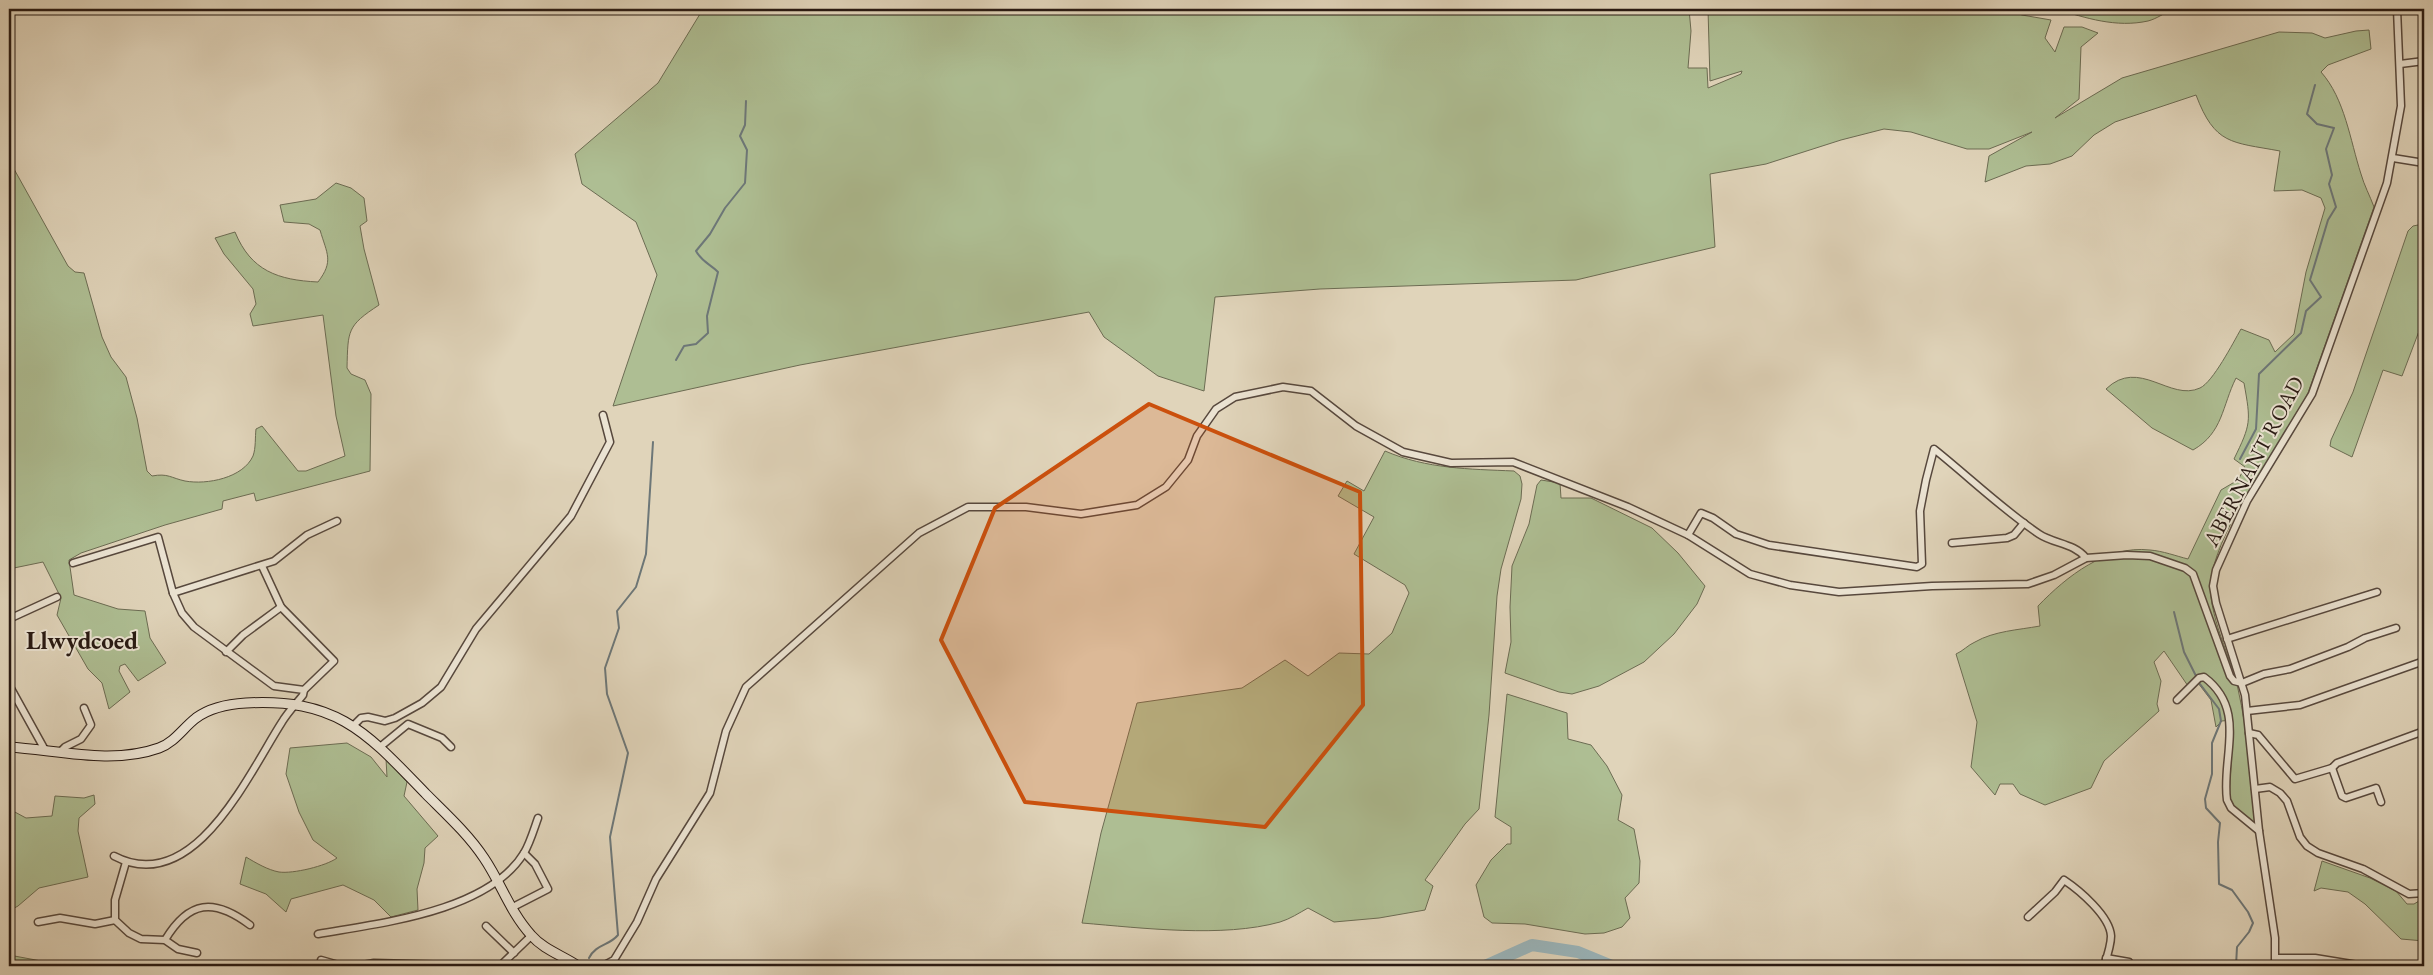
<svg xmlns="http://www.w3.org/2000/svg" width="2433" height="975" font-family="'EB Garamond',serif">
<style>
.green{fill:#aebe93;stroke:#6c6c53}
.lines{fill:none;stroke-linecap:round;stroke-linejoin:round}
.stream{stroke:#6d7778;stroke-width:2}
.river{stroke:#9ab5bb;stroke-width:12}
.street-casing{stroke:#57483d;stroke-width:9}
.secondary-casing{stroke:#291a13;stroke-width:11}
.street{stroke:#ebe3d2;stroke-width:6}
.secondary{stroke:#ebe3d2;stroke-width:9}
.marked{fill:#cb500d;fill-opacity:0.2;stroke:#cb500d;stroke-width:4;stroke-linejoin:round}
.labels{text-anchor:middle;stroke-width:4;stroke-linejoin:round;paint-order:stroke}
.street-label{font-size:22px;fill:#291a13;stroke:#ebe3d2}
.quarter-label{font-size:25px;font-weight:bold;fill:#291a13;stroke:#ebe3d2}
</style>
<rect width="100%" height="100%" fill="#e0d4ba"/>
<filter id="stains"><feTurbulence type="fractalNoise" baseFrequency=".004" numOctaves="4"/><feColorMatrix values="0 0 0 0 .2 0 0 0 0 .09 0 0 0 0 .02 0 0 0 .5 -.17"/></filter>
<radialGradient id="worn" r=".72"><stop offset=".6" stop-color="#630" stop-opacity="0"/><stop offset="1" stop-color="#630" stop-opacity=".3"/></radialGradient>
<g class="green">
<path d="M703,9H1689L1691,31L1688,68H1707L1708,88L1741,74L1742,71L1710,81L1708,9H2005L2022,15L2051,20L2045,38L2055,52L2064,27H2082L2098,33L2081,47L2079,99L2055,118L2122,78L2279,32L2312,33L2325,38L2356,31L2369,30L2371,49L2328,65L2321,72C2345,99 2350,140 2361,174C2364,185 2370,196 2374,207L2308,393C2279,453 2232,503 2213,568C2202,606 2230,652 2238,689C2248,733 2251,779 2255,824L2233,807L2229,800L2233,729L2231,720L2222,721L2216,727L2211,700L2195,679L2188,686L2164,651L2154,662L2161,681L2157,704L2159,711L2104,761L2091,788L2045,805L2020,794L2013,784H2000L1995,795L1971,767L1977,722L1956,654C1963,651 1968,645 1975,642C1994,631 2018,630 2040,626L2038,606C2067,576 2106,545 2150,550C2163,551 2176,556 2188,559L2221,490L2238,480L2245,467L2234,459C2251,424 2251,422 2244,383L2236,378C2222,406 2223,433 2193,450L2152,428L2106,389C2139,357 2170,402 2200,388C2213,382 2233,343 2241,329L2269,340L2275,352L2294,334L2306,272L2325,208L2321,198L2302,190L2274,191L2280,151C2231,142 2215,145 2196,95L2115,122L2094,135L2072,156L2050,164L2026,166L1985,182L1989,156L2032,132L1989,149H1967L1911,132L1884,129L1841,140L1766,164L1710,174L1715,247L1576,280L1320,289L1215,297L1204,391L1158,376L1104,337L1089,312L800,365L613,406L657,275L636,222L582,184L575,154L658,83Z"/>
<path d="M2056,9H2172C2165,13 2156,19 2148,21C2116,28 2086,18 2056,9Z"/>
<path d="M9,160L68,266L75,272L84,273L102,337L111,357L126,377L137,418L147,471L152,476C168,473 171,478 185,481C207,485 243,478 253,456C256,448 255,437 256,429L262,426L298,471H306L345,456L336,416L323,315L253,326L250,314L256,304L253,289L224,254L215,238L235,232C251,271 278,280 318,282C334,261 327,254 320,230L309,224L284,222L280,205L316,199L336,183L351,188L364,198L367,221L360,226L364,249L379,305C347,326 348,330 347,368L351,374L365,380L371,394L370,471L256,501L254,493L223,501L222,509L165,525L81,553L69,560L74,595L118,609L145,611L150,638L166,663L138,681L125,664L120,666L119,671L130,692L109,709L102,683L88,669L57,615L61,598L43,562L9,569Z"/>
<path d="M2418,225L2424,227V318L2402,376L2383,370L2352,457L2330,446L2331,440L2353,392L2408,231L2413,226Z"/>
<path d="M1385,451C1427,469 1469,469 1514,471L1520,476L1522,484L1521,499L1501,569L1497,596L1489,715L1479,809L1465,824L1425,880L1433,886L1425,910L1379,918L1334,922L1308,908C1299,913 1290,919 1280,922C1223,938 1142,928 1082,923L1101,833L1137,703L1242,688L1285,660L1308,676L1339,653L1369,654L1392,633L1409,593L1405,585L1354,554L1374,517L1338,496L1347,481L1364,491Z"/>
<path d="M1541,480L1560,483L1561,498H1591L1652,528L1678,553L1705,586L1697,604L1674,634L1644,662L1599,686L1572,694L1559,692L1505,673L1511,642L1510,607L1512,566L1529,524L1537,485Z"/>
<path d="M1507,694L1567,713L1568,739L1591,745L1607,766L1622,795L1618,820L1634,829L1640,861L1639,883L1625,898L1630,918L1622,927L1604,933L1585,934L1525,924L1492,923L1484,917L1476,885L1491,860L1507,844H1511V827L1495,817Z"/>
<path d="M347,743L371,757L387,777L386,759L407,782L404,796L438,836L425,848L424,863L417,889L418,910L391,917L374,900L343,885L291,899L286,912L266,894L240,884L246,857C256,863 268,870 279,872C293,874 326,866 337,858L313,840L299,812L286,774L290,748Z"/>
<path d="M94,795L95,804L79,818L78,831L88,877L39,888L18,906L9,911V814L13,811L26,818L52,816L55,796L84,798Z"/>
<path d="M2322,861L2370,878L2396,891L2407,904H2414L2424,898V941L2401,939L2365,904L2348,892L2321,888L2314,891Z"/>
<path d="M9,955L68,966H9Z"/>
</g>
<g class="lines">
<g class="stream">
<path d="M770,10V9"/>
<path d="M676,360L684,346L696,344L708,333L707,316L718,272C710,264 702,262 696,251L710,234L725,208L745,183L747,150L740,136L745,125L746,101"/>
<path d="M2240,459L2256,429L2259,374L2301,333L2306,311L2321,297L2310,280L2328,220L2336,207L2329,184L2332,175L2326,149L2334,128L2317,124L2307,114L2315,85"/>
<path d="M2174,612L2184,652L2196,676"/>
<path d="M2200,684L2219,709L2221,721L2212,743V774L2205,799L2206,808L2220,823L2218,842L2219,884L2232,890L2248,912L2253,923L2249,932L2237,947L2236,966"/>
<path d="M589,958C596,944 609,946 618,935L610,837L628,753L607,694L605,668L619,628L617,611L636,587L646,554L653,442"/>
</g>
<path class="river" d="M1485,966L1532,945L1578,952L1612,966"/>
<g class="street-casing">
<g id="street">
<path d="M2400,64L2424,61"/>
<path d="M2393,158L2424,163"/>
<path d="M1688,535L1701,513L1713,518L1736,534L1769,545L1917,567L1922,564L1920,511L1926,480L1934,449C1969,477 2002,509 2039,534C2054,544 2074,543 2086,558"/>
<path d="M1952,543L2007,538L2014,535L2024,523"/>
<path d="M73,563L158,537L173,593L182,613L194,627L274,686L304,690L303,695C296,704 288,712 282,722C249,773 194,898 114,856"/>
<path d="M262,566L281,607L334,661L304,690"/>
<path d="M173,593L274,561L307,535L337,521"/>
<path d="M9,619L57,597"/>
<path d="M2227,639L2377,592"/>
<path d="M226,652L243,635L281,607"/>
<path d="M9,685L45,750"/>
<path d="M2177,700L2199,678L2204,677C2248,710 2221,757 2227,800L2231,808L2259,831"/>
<path d="M2247,711L2300,705L2424,661"/>
<path d="M354,725L361,718L368,717L385,721L395,718L422,703L441,687L476,629L571,516L610,442L603,415"/>
<path d="M2249,733L2258,735L2295,779L2332,768"/>
<path d="M380,747L408,724L442,738L451,747"/>
<path d="M60,752L65,747L81,739L91,725L84,708"/>
<path d="M2332,768L2337,763L2424,731"/>
<path d="M2332,768L2342,796L2346,798L2376,788L2381,802"/>
<path d="M2255,789L2270,787L2280,793L2287,801L2300,837L2307,846L2318,853L2363,869L2409,894L2424,893"/>
<path d="M126,862L115,900V920L129,933L141,939L165,940L178,949L197,953"/>
<path d="M511,908L548,889L535,864L524,853"/>
<path d="M2028,917L2055,892L2064,880C2079,890 2110,916 2111,936C2111,945 2107,957 2104,966"/>
<path d="M38,922L60,918L95,924L115,920"/>
<path d="M486,926L514,953"/>
<path d="M318,934C380,923 488,912 524,853C530,843 534,829 538,818"/>
<path d="M165,940C189,900 214,898 250,925"/>
<path d="M2106,958L2129,962"/>
<path d="M2276,958H2315L2364,966"/>
<path d="M321,960L342,966"/>
<path d="M357,966L374,963L493,966"/>
<path d="M500,966L531,936"/>
<path d="M603,966L614,960L637,922L656,879L710,793L726,731L746,687L919,533L968,507H1026L1081,514L1137,505L1166,487L1188,460L1197,436L1216,409L1235,397L1283,387L1311,391L1356,426L1403,452L1451,463L1513,462L1628,507L1688,535L1750,574L1790,585L1839,592L1932,586L2028,584L2054,575L2086,558L2127,555L2150,556L2185,568L2193,574L2230,676L2234,681L2242,683L2264,674L2290,669L2348,647L2365,638L2396,628"/>
<path d="M2275,966V938L2259,831L2245,695L2216,603L2213,586L2216,570L2247,501L2312,394L2387,183L2401,106L2397,9"/>
</g>
</g>
<g class="secondary-casing">
<path id="secondary" d="M9,747C57,750 112,765 159,748C175,742 183,728 196,718C211,707 228,704 246,703C338,698 367,733 426,794C446,814 468,834 484,858C501,883 510,912 531,935C544,950 562,955 578,966"/>
</g>
<use href="#street" class="street"/>
<use href="#secondary" class="secondary"/>
</g>
<path class="marked" d="M1149,404L1360,492L1363,705L1265,827L1025,802L941,640L995,508Z"/>
<g class="labels">
<g class="street-label">
<text transform="translate(2253 461) rotate(-62)" y="8">ABERNANT ROAD</text>
</g>
<g class="quarter-label">
<text x="82" y="649">Llwydcoed</text>
</g>
</g>
<rect width="2433" height="975" fill="none" stroke="#e0d4ba" stroke-width="30"/>
<rect x="10" y="10" width="2413" height="955" fill="none" stroke="#291a13" stroke-width="2.5"/>
<rect x="15" y="15" width="2403" height="945" fill="none" stroke="#291a13"/>
<rect width="100%" height="100%" filter="url(#stains)"/>
<rect width="100%" height="100%" fill="url(#worn)"/>
</svg>
